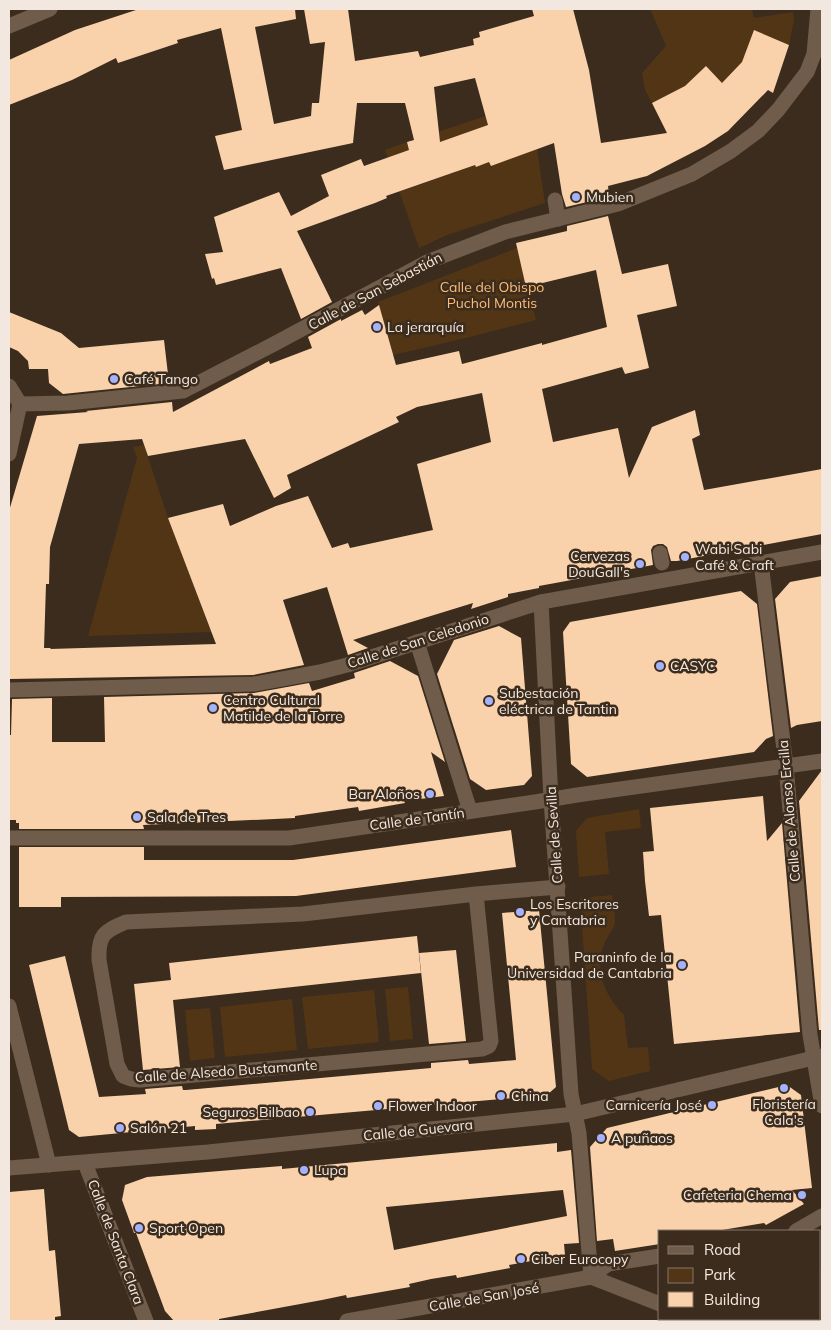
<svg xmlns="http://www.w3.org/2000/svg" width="831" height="1330" font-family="Mulish,sans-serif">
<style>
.green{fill:#523515;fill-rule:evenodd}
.building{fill:#f9d2ac;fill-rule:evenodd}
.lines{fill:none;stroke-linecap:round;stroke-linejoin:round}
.street{stroke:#6f5c4a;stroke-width:15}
.poi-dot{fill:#a4b2fc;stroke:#3b2c1d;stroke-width:2}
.labels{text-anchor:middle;stroke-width:5;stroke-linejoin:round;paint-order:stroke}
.poi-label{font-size:14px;fill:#f3e8df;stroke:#3b2c1d;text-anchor:start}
.park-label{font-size:14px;fill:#febc79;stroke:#3b2c1d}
.street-label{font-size:14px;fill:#f3e8df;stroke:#3b2c1d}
</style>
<rect width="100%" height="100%" fill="#3b2c1d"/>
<g class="green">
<path d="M650,9H752L754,18L793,12L794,20L789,45L754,30L742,62L722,83L706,66L685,86L652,103L645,90L642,73L666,46Z"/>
<path d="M530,101L545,203L447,235L419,248L385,150L407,142L412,156L392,163L401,191L456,172L446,144L423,137ZM493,123L491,166L489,162L476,167L465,134Z"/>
<path d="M517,248L536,320L466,338L393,355L378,302Z"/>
<path d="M144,445L168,518L208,624L213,632L88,636L137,458L133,447Z"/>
<path d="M639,809L641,828L605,832L609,874L579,877L576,831L587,818Z"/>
<path d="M612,895C613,904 615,914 615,923C614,928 605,940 603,947C593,971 607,998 624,1015L628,1048L648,1047L650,1071L609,1081L592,1069L580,898Z"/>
<path d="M408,987L413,1039L390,1041L385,989Z"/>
<path d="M374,990L379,1042L308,1049L302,997Z"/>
<path d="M292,999L297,1050L225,1057L220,1007Z"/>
<path d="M210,1008L215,1058L190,1061L185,1010Z"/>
<path d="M822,1267V1321H785L778,1319H820V1268Z"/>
</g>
<g class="building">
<path d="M139,9H295L296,19L255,27L274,124L311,116L312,103H319L325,42L310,44L304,9H348L355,61L418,51L420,57L474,45L473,39L480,37L479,32L534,16L532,9H573L589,70L601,143L667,133L652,103L685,86L706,66L722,83L742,62L754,30L789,45L773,93L768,90L728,131L705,146L647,176L608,186L609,195H604V198L566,207L562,194L554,143L491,166L489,162L476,167L475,165L386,196L387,198L375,203L297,231L332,302L301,319L281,268L216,285L214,278L212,279L205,254L223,252L214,217L279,192L291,216L329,196L321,175L361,159L364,166L409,150L407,142L414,140L405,103H357L353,143L224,170L215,136L242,130L221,28L177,40L178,43L118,63L116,58L72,80L9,105V60L75,30ZM475,78L488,125L440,142L434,87Z"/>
<path d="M608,216L622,274L668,264L677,306L637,315L649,368L625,374L622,367L542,389L553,442L618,428L629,478L652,427L695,410L700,435L692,439L704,490L822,469V534L677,561H671L667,547L663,544H658L653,546L651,550L653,565L539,586V588L508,594V597L471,609L473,603L353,640L368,648L348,655L327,587L283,600L304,665L253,675L9,679V511L37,416L88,412L86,411L172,402L173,412L269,361L270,364L312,348L308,337L341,319V321L362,310L365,315L379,305L396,365L459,351L462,364L542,343V345L607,327L596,270L526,287L516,243L567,231V226ZM482,393L491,442L417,464L433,530L350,548L348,543L332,548L308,496L276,506L230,526L223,504L168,518L216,644L50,649L51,648H44L46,584H49L50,547L79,444L142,439L148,456L245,439L274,498L291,488L287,475L399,422L396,417L417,407Z"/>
<path d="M9,312L61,333L79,348L164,340L169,383L63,394L49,383L48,369H29L28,361L18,351L9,347Z"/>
<path d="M822,576V721L797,725L791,728L775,599L790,582Z"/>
<path d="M741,591L757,604L773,736L766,739L754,752L587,777L571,764L563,632L570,622Z"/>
<path d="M499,626L521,638L532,776L524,785L486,790L470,779L437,674L454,640Z"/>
<path d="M390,661L418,676L445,762L431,752L444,796L404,801L405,803L359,811L358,807L295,816V818L143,825L144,829H19V823H16V820H9V735H11L12,699L52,698V742H105L104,697L254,693L309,683L312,691L355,678L354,673Z"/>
<path d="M822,770V1030H819L799,801Z"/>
<path d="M763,796L767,841L782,823L800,1032L674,1044L661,915L649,916L645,881L643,852L654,851L650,808Z"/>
<path d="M511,830L516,867L296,896L61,897V907H19V847H144V860H293Z"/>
<path d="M539,910L556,1087L547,1095L216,1124V1129L195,1130V1126L79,1137L69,1130L29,965L65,956L99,1097L146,1094L145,1089L182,1086L183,1090H186L431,1068V1063L468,1060L469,1064L516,1060L502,913Z"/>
<path d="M417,936L421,973L173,1000L180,1067L143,1070L134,984L171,980L169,963Z"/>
<path d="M456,950L466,1041L429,1044L419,953Z"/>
<path d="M787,1085L801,1095L812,1188L792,1190L804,1204L766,1225L764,1223L716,1231H660V1244L615,1251L613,1239L597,1241L590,1147L607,1128Z"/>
<path d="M557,1143V1152L571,1150L579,1243L564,1244L565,1255L509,1265L510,1268L457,1278L456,1275L431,1279L409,1284L410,1287L347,1298L346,1295L322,1300L219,1319V1321H174L165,1311L136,1233H134L122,1200L125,1185L147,1177L282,1166V1169ZM563,1190L567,1216L394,1250L386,1207Z"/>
<path d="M44,1189L49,1251L55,1250L61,1316L55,1317V1321H9V1192Z"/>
</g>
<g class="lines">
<g class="street">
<path d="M9,26L50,9"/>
<path d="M555,200L558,219"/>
<path d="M9,386L20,404L9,454"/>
<path d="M20,404L68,403L183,391L274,344L427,262L505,232L618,204L692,174L731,151L758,131L778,110L807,72L814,54L818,9"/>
<path d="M660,553L662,563"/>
<path d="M761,563L786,766L810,1035L822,1106"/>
<path d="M541,602L551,799L571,1094L579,1133L591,1277"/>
<path d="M417,642L470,811"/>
<path d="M9,690L254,684L320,672L347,665L541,602L822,552"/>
<path d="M9,838H289L535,802L577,795L822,761"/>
<path d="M476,894L491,1041L489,1046L482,1049L140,1080L131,1079L123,1076L117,1064L99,960C98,935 104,931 126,922L303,914L476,894L558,887"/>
<path d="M9,1006L49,1165"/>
<path d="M85,1163L146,1321"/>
<path d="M9,1168L208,1152L575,1114L822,1056"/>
<path d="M796,1231L822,1216"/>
<path d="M591,1277L660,1304"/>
<path d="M699,1319L706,1321"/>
<path d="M347,1321L591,1277L608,1264L660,1256"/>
</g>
</g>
<g class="poi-dot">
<circle cx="576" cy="197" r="5"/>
<circle cx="377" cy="327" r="5"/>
<circle cx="114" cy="379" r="5"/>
<circle cx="685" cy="557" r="5"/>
<circle cx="640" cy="564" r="5"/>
<circle cx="660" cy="666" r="5"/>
<circle cx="489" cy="701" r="5"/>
<circle cx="213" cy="708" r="5"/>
<circle cx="430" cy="794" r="5"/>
<circle cx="137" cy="817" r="5"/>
<circle cx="520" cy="912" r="5"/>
<circle cx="682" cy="965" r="5"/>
<circle cx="784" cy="1088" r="5"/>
<circle cx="501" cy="1096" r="5"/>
<circle cx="712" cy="1105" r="5"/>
<circle cx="378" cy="1106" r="5"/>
<circle cx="310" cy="1112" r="5"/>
<circle cx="120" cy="1128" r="5"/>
<circle cx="601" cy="1138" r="5"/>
<circle cx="304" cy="1170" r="5"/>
<circle cx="802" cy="1195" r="5"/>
<circle cx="139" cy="1228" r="5"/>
<circle cx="521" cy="1259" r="5"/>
</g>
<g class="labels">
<g class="poi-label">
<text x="586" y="202">Mubien</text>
<text x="387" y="332">La jerarquía</text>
<text x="124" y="384">Café Tango</text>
<text x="695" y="554">Wabi Sabi<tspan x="695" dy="16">Café &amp; Craft</tspan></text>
<text x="630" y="561" text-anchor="end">Cervezas<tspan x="630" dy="16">DouGall's</tspan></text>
<text x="670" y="671">CASYC</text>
<text x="499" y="698">Subestación<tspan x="499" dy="16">eléctrica de Tantin</tspan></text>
<text x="223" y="705">Centro Cultural<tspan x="223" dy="16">Matilde de la Torre</tspan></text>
<text x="420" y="799" text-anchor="end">Bar Aloños</text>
<text x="147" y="822">Sala de Tres</text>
<text x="530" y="909">Los Escritores<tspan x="530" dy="16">y Cantabria</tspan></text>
<text x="672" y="962" text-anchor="end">Paraninfo de la<tspan x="672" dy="16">Universidad de Cantabria</tspan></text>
<text x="511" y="1101">China</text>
<text x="784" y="1109" text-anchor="middle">Floristería<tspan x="784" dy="16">Cala's</tspan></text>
<text x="702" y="1110" text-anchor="end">Carnicería José</text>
<text x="388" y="1111">Flower Indoor</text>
<text x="300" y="1117" text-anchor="end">Seguros Bilbao</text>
<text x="130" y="1133">Salón 21</text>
<text x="611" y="1143">A puñaos</text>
<text x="314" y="1175">Lupa</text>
<text x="792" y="1200" text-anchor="end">Cafeteria Chema</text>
<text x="149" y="1233">Sport Open</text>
<text x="531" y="1264">Ciber Eurocopy</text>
</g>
<g class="park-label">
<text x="492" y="292">Calle del Obispo<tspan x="492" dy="16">Puchol Montis</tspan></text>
</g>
<g class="street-label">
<text transform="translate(375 291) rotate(-28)" y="5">Calle de San Sebastián</text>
<text transform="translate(418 641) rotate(-18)" y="5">Calle de San Celedonio</text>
<text transform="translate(789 811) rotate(-95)" y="5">Calle de Alonso Ercilla</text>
<text transform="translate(417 819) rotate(-8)" y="5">Calle de Tantín</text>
<text transform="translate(554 835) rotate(-94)" y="5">Calle de Sevilla</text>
<text transform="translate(226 1071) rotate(-4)" y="5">Calle de Alsedo Bustamante</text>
<text transform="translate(418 1130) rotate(-6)" y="5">Calle de Guevara</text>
<text transform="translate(116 1242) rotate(69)" y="5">Calle de Santa Clara</text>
<text transform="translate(484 1297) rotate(-10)" y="5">Calle de San José</text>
</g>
</g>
<rect width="831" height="1330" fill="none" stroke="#f3e8df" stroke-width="20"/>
<rect x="658" y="1230" width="162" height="90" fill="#3b2c1d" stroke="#85776b"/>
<rect x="668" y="1246" width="25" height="8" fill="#6f5c4a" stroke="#85776b"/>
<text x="704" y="1255" font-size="15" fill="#f3e8df">Road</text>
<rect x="668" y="1268" width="25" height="15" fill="#523515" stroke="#85776b"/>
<text x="704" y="1280" font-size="15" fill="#f3e8df">Park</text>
<rect x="668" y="1292" width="25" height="15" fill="#f9d2ac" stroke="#85776b"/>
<text x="704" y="1305" font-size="15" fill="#f3e8df">Building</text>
</svg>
